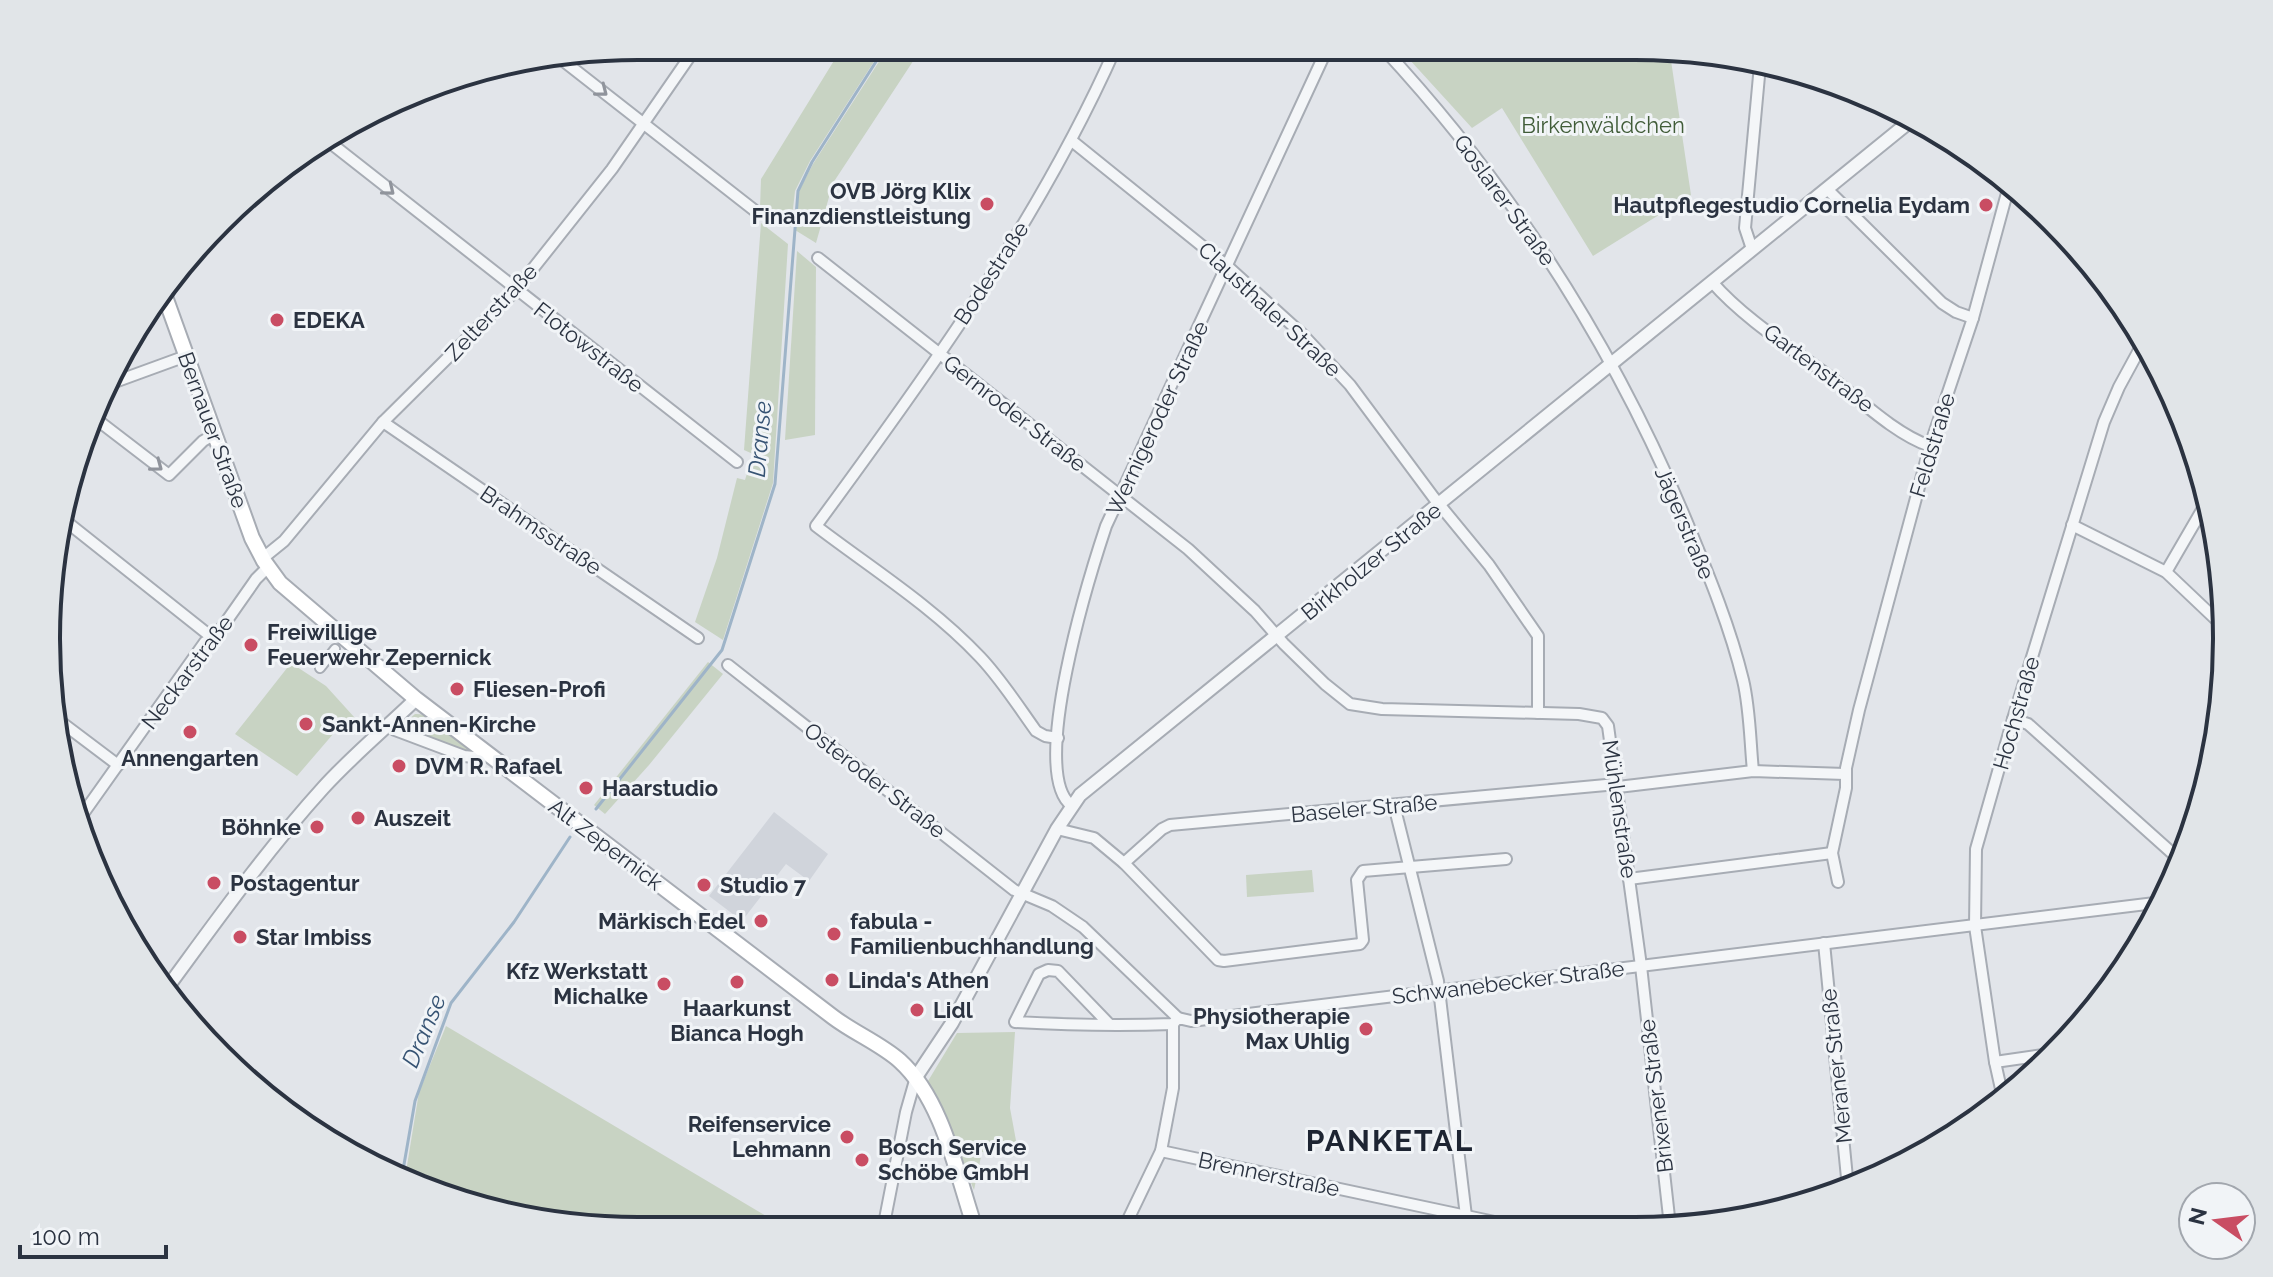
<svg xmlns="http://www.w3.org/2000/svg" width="2273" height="1277" font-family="Raleway,sans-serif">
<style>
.built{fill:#d0d4db}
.green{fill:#c8d3c3}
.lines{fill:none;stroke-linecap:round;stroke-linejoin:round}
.stream{stroke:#9eb4c8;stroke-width:3}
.pedestrian-casing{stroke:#a7acb4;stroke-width:12}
.minor-casing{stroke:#a7acb4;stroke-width:14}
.tertiary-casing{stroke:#a7acb4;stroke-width:16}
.secondary-casing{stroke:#a7acb4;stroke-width:18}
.pedestrian{stroke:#f4f6f8;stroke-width:8}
.minor{stroke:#f4f6f8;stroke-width:10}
.tertiary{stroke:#f4f6f8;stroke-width:12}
.secondary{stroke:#fff;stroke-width:14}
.oneway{stroke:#90949c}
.poi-dot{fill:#c94d63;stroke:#f1f4f7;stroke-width:3}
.labels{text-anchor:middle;stroke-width:6;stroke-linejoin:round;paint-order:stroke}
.park-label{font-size:22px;fill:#405c38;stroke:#f1f4f7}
.poi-label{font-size:22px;font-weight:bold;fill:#2b3341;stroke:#f1f4f7;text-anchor:start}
.street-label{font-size:22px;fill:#2b3341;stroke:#f1f4f7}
.water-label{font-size:24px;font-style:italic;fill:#365373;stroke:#f1f4f7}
.district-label{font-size:30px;font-weight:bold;letter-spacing:2px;fill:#1d2432;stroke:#f1f4f7}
.rim{fill:none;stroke:#2b3341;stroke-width:4}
</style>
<rect width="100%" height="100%" fill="#e2e5ea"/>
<path class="built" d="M774,812L828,854L809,881L786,864L742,921L709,896Z"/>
<g class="green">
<path d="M843,46H884L810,161L795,191L791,227L784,226L760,208L761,179Z"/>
<path d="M889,46H923L833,183L816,243L795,230L799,191L813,164Z"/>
<path d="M1398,47H1669L1691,195L1593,256L1502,108L1472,128Z"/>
<path d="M761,223L788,244L773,483L723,640L695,622L717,558L737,478L745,480L753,454L744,450Z"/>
<path d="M797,251L816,267L815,435L785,440Z"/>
<path d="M708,662L723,674L649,765L605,814L594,805Z"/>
<path d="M291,663L326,686L355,718L352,723L346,719L297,776L235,734Z"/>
<path d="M415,714C435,713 459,739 474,750L473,753L430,738L402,725Z"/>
<path d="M1312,870L1314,892L1247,897L1246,875Z"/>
<path d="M446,1026L788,1229L600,1230L485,1211L405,1178L419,1092Z"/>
<path d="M1015,1032L1010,1108L1019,1157L982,1152L974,1190L928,1081L957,1033Z"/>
</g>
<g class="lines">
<g class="stream">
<path d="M596,809L722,650L775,484L798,191L812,162L886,46"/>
<path d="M402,1176L415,1101L451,1003L514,922L570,837"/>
</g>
<g class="pedestrian-casing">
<path id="pedestrian" d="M320,668L335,649"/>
</g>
<g class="minor-casing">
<g id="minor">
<path d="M1382,47C1511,186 1613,345 1686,520C1707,571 1730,626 1743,680C1750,709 1750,741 1753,771"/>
<path d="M561,59L754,210"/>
<path d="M328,141L737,462"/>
<path d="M1072,141L1227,266L1302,334L1350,385L1434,498L1489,565L1538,636V713"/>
<path d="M1827,189L1942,303L1956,312L1973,318"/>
<path d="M1752,249L1745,228L1760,65"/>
<path d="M818,258L1188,549L1255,611L1284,644L1325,684L1350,704L1382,709L1579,714L1602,718L1608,726L1641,966L1670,1226"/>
<path d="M1712,282C1744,319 1794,350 1833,379C1861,401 1897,435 1930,446"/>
<path d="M112,383L186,356"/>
<path d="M96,419L169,475L203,441L215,434"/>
<path d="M383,422L698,638"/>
<path d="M63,519L214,639"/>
<path d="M2072,525L2166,572L2225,628"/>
<path d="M263,558L284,541L383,422L516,290L612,169L697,46"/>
<path d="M2166,572L2209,498"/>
<path d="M728,665L1014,890L1052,906L1083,927L1178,1018"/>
<path d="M57,719L118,765"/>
<path d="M2013,719L2028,724L2181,861"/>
<path d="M390,725L395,730L464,756L474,757L486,752"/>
<path d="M1058,738L1045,736L1036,731C1018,706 1001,679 980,657C932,606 871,568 816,526C928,374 1040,219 1116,47"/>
<path d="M1618,787L1753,771L1845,774"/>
<path d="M1071,805C1028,772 1090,574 1106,526L1328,47"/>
<path d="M1394,805L1438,981L1466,1216L1463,1227"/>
<path d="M80,818L205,642L214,639L256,579L268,567"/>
<path d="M1057,829L1094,838L1124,863L1218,960L1224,961L1360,944L1363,940L1357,880L1363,871L1506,859"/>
<path d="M1124,863L1162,829L1170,825L1617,784"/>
<path d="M1629,879L1832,853"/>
<path d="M1838,882L1832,853L1846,788V768L1859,710L1930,446L1973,318L2010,182"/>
<path d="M1824,943L1848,1188"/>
<path d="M1110,1025L1058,971L1048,970L1039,974L1015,1022C1068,1025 1120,1026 1173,1024L1178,1018L1191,1021L2163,902"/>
<path d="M1995,1062L2057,1053"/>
<path d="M2003,1098L1995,1062L1975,926L1976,849L2013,719L2104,422L2119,387L2144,341"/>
<path d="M1161,1151L1518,1227"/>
<path d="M1124,1228L1161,1151L1173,1088V1024"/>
<path d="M883,1229L906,1112L916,1077"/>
</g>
</g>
<g class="tertiary-casing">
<g id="tertiary">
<path d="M167,988C217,920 266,851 323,788C352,756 385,729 416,699"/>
<path d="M916,1077L952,1023L1057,829L1080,795L1914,118"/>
</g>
</g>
<g class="secondary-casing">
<path id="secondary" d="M163,291L252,538L264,561L280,583L416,699L833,1017C854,1033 881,1044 900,1061C943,1100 957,1175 975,1228"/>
</g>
<use href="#pedestrian" class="pedestrian"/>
<use href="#minor" class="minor"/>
<use href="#tertiary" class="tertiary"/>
<use href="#secondary" class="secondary"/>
</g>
<defs><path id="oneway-chevron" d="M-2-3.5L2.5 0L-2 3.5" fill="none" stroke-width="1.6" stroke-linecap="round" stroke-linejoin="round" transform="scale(2)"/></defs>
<g class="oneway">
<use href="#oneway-chevron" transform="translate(602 91) rotate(38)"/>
<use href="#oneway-chevron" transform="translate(389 190) rotate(39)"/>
<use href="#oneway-chevron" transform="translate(157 466) rotate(37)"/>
</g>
<g class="poi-dot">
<circle cx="987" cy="204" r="8"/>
<circle cx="1986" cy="205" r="8"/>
<circle cx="277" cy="320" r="8"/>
<circle cx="251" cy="645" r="8"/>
<circle cx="457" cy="689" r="8"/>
<circle cx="306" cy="724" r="8"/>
<circle cx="190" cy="732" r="8"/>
<circle cx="399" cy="766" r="8"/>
<circle cx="586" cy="788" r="8"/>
<circle cx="358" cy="818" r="8"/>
<circle cx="317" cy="827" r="8"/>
<circle cx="214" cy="883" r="8"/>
<circle cx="704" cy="885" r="8"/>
<circle cx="761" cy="921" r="8"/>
<circle cx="834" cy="934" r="8"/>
<circle cx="240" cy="937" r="8"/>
<circle cx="832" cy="980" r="8"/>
<circle cx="737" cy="982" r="8"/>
<circle cx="664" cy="984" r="8"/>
<circle cx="917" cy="1010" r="8"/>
<circle cx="1366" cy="1029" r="8"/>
<circle cx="847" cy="1137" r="8"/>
<circle cx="862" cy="1160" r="8"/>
</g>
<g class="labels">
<g class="park-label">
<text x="1603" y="133">Birkenwäldchen</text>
</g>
<g class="poi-label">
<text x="971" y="199" text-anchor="end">OVB Jörg Klix<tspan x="971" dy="25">Finanzdienstleistung</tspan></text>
<text x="1970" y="213" text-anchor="end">Hautpflegestudio Cornelia Eydam</text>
<text x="293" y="328">EDEKA</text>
<text x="267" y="640">Freiwillige<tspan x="267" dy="25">Feuerwehr Zepernick</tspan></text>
<text x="473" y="697">Fliesen-Profi</text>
<text x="322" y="732">Sankt-Annen-Kirche</text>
<text x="190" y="766" text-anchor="middle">Annengarten</text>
<text x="415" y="774">DVM R. Rafael</text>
<text x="602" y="796">Haarstudio</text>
<text x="374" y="826">Auszeit</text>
<text x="301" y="835" text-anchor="end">Böhnke</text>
<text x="230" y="891">Postagentur</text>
<text x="720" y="893">Studio 7</text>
<text x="745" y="929" text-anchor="end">Märkisch Edel</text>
<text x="850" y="929">fabula -<tspan x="850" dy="25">Familienbuchhandlung</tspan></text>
<text x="256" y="945">Star Imbiss</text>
<text x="648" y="979" text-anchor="end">Kfz Werkstatt<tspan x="648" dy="25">Michalke</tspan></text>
<text x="848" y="988">Linda's Athen</text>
<text x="737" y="1016" text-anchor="middle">Haarkunst<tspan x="737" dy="25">Bianca Hogh</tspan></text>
<text x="933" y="1018">Lidl</text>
<text x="1350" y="1024" text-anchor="end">Physiotherapie<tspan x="1350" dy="25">Max Uhlig</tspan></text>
<text x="831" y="1132" text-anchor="end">Reifenservice<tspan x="831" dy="25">Lehmann</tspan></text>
<text x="878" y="1155">Bosch Service<tspan x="878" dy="25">Schöbe GmbH</tspan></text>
</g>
<g class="street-label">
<text transform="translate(1505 200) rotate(54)" y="8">Goslarer Straße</text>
<text transform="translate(991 273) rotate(-57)" y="8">Bodestraße</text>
<text transform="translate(1270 309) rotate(43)" y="8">Clausthaler Straße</text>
<text transform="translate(491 312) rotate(-47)" y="8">Zelterstraße</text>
<text transform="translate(589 347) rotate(38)" y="8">Flotowstraße</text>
<text transform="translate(1819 368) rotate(37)" y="8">Gartenstraße</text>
<text transform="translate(1015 413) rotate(38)" y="8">Gernroder Straße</text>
<text transform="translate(1157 418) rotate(-65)" y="8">Wernigeroder Straße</text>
<text transform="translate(213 430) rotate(70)" y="8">Bernauer Straße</text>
<text transform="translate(1932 445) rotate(-73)" y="8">Feldstraße</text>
<text transform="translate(1685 523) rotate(67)" y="8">Jägerstraße</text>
<text transform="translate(541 530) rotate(34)" y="8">Brahmsstraße</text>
<text transform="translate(1371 561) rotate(-39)" y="8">Birkholzer Straße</text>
<text transform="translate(187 672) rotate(-53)" y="8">Neckarstraße</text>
<text transform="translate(2016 713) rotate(-74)" y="8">Hochstraße</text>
<text transform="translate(875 780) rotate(38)" y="8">Osteroder Straße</text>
<text transform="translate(1364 808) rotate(-5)" y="8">Baseler Straße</text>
<text transform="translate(1620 809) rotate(82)" y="8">Mühlenstraße</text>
<text transform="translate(606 844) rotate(37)" y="8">Alt Zepernick</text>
<text transform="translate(1508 982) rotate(-7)" y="8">Schwanebecker Straße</text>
<text transform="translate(1836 1066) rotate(-96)" y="8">Meraner Straße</text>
<text transform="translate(1656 1096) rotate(-97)" y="8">Brixener Straße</text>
<text transform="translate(1269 1174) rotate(12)" y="8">Brennerstraße</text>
</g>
<g class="water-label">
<text transform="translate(760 439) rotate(-85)" y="8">Dranse</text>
<text transform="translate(424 1031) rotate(-67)" y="8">Dranse</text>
</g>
<g class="district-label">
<text x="1390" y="1151">PANKETAL</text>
</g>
</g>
<path d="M0 0H2273V1277H0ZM638 60H1635A578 578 0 0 1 2213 638V639A578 578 0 0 1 1635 1217H638A578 578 0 0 1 60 639V638A578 578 0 0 1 638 60Z" fill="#e1e5e8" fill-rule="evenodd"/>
<path class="rim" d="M638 60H1635A578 578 0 0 1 2213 638V639A578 578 0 0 1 1635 1217H638A578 578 0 0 1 60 639V638A578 578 0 0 1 638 60Z"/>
<g transform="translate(2217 1221) rotate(284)"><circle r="38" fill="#f1f4f7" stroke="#a2a7ae" stroke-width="2"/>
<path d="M0-6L14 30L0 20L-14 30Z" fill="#c94d63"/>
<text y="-12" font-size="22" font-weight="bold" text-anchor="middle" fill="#2b3341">N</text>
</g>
<path d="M20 1245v12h146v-12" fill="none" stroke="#2b3341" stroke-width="4"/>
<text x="32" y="1245" font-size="24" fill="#2b3341" stroke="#f1f4f7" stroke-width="6" paint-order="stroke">100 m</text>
</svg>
